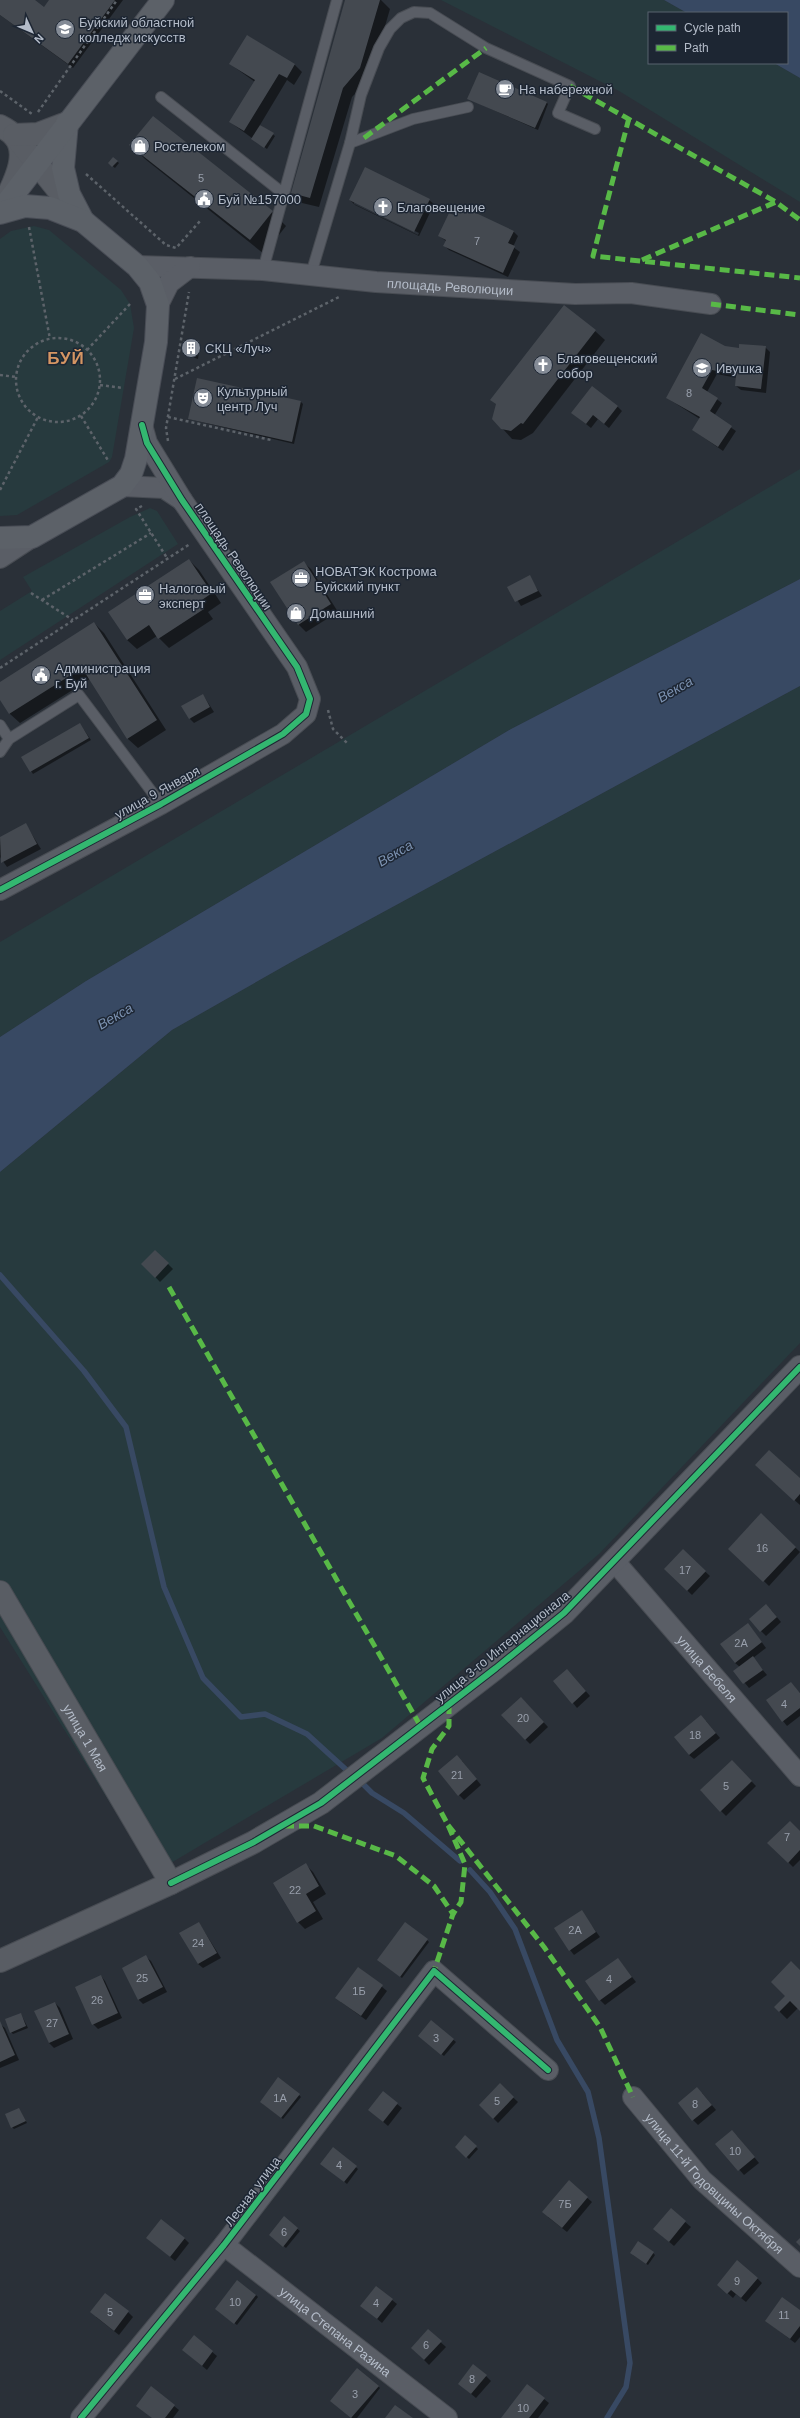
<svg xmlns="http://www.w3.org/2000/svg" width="800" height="2418" font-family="Helvetica,sans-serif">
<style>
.green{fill:#273a3e}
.water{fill:#384963}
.shadow{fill:#0007;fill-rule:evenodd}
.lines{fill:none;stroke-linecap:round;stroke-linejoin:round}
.stream{stroke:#384963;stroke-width:5.5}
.building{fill:#444950}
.service-casing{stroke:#484c53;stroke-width:12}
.minor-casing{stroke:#484c53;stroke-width:22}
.tertiary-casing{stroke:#484c53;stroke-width:24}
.secondary-casing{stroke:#484c53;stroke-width:24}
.primary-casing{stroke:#484c55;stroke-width:24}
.path{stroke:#5d636a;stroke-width:2.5;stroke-dasharray:3 3;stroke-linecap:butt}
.service{stroke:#5a5e66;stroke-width:10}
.minor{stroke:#5a5e66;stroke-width:20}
.tertiary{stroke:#5a5e66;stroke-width:22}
.secondary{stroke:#595d64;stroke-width:22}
.primary{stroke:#5c6168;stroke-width:22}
.quiet{stroke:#58b947;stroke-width:5;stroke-dasharray:10 5;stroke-linecap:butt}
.cycleway-casing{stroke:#1d2633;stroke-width:8}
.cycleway{stroke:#33b770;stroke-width:6}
.labels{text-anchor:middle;stroke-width:3;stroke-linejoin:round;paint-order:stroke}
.number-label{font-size:11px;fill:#989fab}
.poi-label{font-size:13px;fill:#b4bcc9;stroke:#1d2633;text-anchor:start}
.street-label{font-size:13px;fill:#b4bcc9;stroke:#1d2633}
.water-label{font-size:14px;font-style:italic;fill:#7c92b1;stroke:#1d2633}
.district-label{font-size:17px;font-weight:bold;letter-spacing:1px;fill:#d59563;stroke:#1d2633}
</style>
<rect width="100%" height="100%" fill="#2a3038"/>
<g class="green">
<path d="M441,0H664L687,13H649V63H774L800,78V202L619,91Z"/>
<path d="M34,226L49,230L121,290L130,304L134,328L112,457L109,462L17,515L0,516V239L11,231Z"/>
<path d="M800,469V579L511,729L86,981L0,1037V942Z"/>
<path d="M150,508L157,511L178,544L0,660V611L32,591L23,577L130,517Z"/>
<path d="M800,686V1343L599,1554L382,1738L154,1873L0,1627V1172L172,1030L295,960Z"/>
</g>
<g class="water">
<path d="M664,0H800V78L774,63H787V13H687Z"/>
<path d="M800,579V686L295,960L172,1030L0,1172V1037L86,981L511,729Z"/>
</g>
<g class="shadow">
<path d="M0,0H33L44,8L50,0H123L73,68L0,15Z"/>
<path d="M346,0H381L390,9L370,78L352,97L319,207L302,203L293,193Z"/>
<path d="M248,36L295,65L302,72L294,85L287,80L260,125L275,136L267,149L230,122L255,82L230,64Z"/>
<path d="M469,99L546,102L548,104L538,130Z"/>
<path d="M131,145L272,212L286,226L264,254L145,159Z"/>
<path d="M113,158L119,163L115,168L109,163Z"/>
<path d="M350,200H429L434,204L419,236L355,205ZM354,202L419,233L418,235L354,204Z"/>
<path d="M513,231L518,236L513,247L520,252L508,277L449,250L444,245L446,241L439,236Z"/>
<path d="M595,331L605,340L533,433L521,440L512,439L502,428Z"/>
<path d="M188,341L200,345L198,359L186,355Z"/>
<path d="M725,347L739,349L765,347L770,352L766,393L741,390L736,386L737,378L717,374L707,392L722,403L714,416L736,431L723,451L693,430L700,419L667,398Z"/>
<path d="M300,401L303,404L294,444L189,419Z"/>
<path d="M617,406L622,411L609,428L598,419L591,428L572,413Z"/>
<path d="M189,560L199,570L221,603L208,612L213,619L169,648L157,636L137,649L127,640Z"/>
<path d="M303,562L311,569L338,612L306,632L299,625L272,582Z"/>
<path d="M529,577L542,596L521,606L509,587Z"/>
<path d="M94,623L104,633L166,730L138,748L128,739L90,679L20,723L10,714L0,698V683Z"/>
<path d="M203,695L214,712L194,723L190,719Z"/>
<path d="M80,724L91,740L33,774L22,758Z"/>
<path d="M26,825L41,849L7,867L0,857V838Z"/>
<path d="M155,1251L173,1269L160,1282L143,1264Z"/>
<path d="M761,1470L800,1479V1505Z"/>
<path d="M761,1515L800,1552L769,1586L730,1549Z"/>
<path d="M683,1551L710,1576L692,1595L665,1569Z"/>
<path d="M771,1610L781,1622L766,1636L761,1631Z"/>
<path d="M752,1629L766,1648L753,1658L767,1675L749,1688L735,1671L740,1667L735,1663Z"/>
<path d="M572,1675L590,1696L577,1708L573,1703Z"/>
<path d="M791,1683L800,1693V1716L787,1726L783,1721Z"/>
<path d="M526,1703L548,1727L530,1744L525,1739Z"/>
<path d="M706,1721L720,1738L694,1759L689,1755Z"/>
<path d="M462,1761L481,1785L464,1800L459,1795Z"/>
<path d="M732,1761L756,1786L726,1816L701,1791Z"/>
<path d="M800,1832V1860L793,1867L769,1843Z"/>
<path d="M306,1865L313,1872L326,1894L313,1902L323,1919L305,1929L298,1922Z"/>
<path d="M581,1911L600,1937L574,1955L570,1950Z"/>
<path d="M199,1923L221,1958L203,1968L198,1964Z"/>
<path d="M427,1940L429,1942L402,1978L380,1962Z"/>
<path d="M146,1957L151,1961L167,1992L143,2004L138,1999Z"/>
<path d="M618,1959L636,1982L605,2005L600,2000Z"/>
<path d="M359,1968L387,1991L366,2020L341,2002Z"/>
<path d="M800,1971V2009L798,2008L787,2019L775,2007L787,1996Z"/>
<path d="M101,1976L105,1981L122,2018L98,2029L93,2024Z"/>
<path d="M55,2003L60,2008L73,2039L54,2048L49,2043Z"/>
<path d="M21,2014L28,2028L13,2034L11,2032Z"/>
<path d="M431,2021L456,2042L444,2056L421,2038Z"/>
<path d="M0,2024L5,2028L19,2060L0,2068Z"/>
<path d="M500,2085L518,2102L498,2123L480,2105Z"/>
<path d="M702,2093L716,2110L698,2125L693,2120Z"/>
<path d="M299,2095L301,2097L283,2119L263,2104Z"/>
<path d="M397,2104L402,2108L388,2126L374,2114Z"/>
<path d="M19,2109L27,2123L14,2129L12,2127Z"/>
<path d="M737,2136L759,2163L744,2175L717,2144Z"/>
<path d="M465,2137L478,2149L469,2159L456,2147Z"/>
<path d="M333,2149L358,2169L347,2184L324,2165Z"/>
<path d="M569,2182L592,2202L567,2232L548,2217Z"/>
<path d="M671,2210L691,2227L674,2246L660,2234Z"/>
<path d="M284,2218L300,2231L286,2248L272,2237Z"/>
<path d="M147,2238H184L189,2243L175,2261Z"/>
<path d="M653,2253L655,2255L648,2265L633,2255Z"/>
<path d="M757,2278L762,2283L746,2302L736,2294L733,2298L723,2289Z"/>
<path d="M256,2295L258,2297L237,2325L218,2311Z"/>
<path d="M392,2300L397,2304L382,2323L362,2306Z"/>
<path d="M128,2312L133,2317L119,2335L96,2317Z"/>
<path d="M800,2312V2337L795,2343L766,2321Z"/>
<path d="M428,2331L446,2347L429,2365L417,2353Z"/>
<path d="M194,2337L217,2356L207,2370L183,2350Z"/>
<path d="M486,2376L491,2381L476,2398L464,2388Z"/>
<path d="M378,2386L380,2388L357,2418H352L334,2403Z"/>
<path d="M544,2399L549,2403L538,2418H502Z"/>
<path d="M174,2406L179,2410L173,2418H152Z"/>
</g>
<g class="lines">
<g class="stream">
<path d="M0,1275L84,1371L126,1427L164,1587L203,1678L241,1717L265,1714L307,1734L352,1775"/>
<path d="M359,1780L372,1793L404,1813L460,1861"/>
<path d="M470,1870L490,1892L515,1929L557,2040L588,2092L599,2138L630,2363L626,2387L607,2418"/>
</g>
</g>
<g class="building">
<path d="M0,0H35L44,7L49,0H115L68,64L0,15Z"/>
<path d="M345,0H380L360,68L343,88L310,198L291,193Z"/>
<path d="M247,35L295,64L287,78L279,74L244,131L229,122L255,80L229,64Z"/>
<path d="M479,72L547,102L535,128L467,99Z"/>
<path d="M153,116L273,211L250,240L129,145Z"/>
<path d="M260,125L274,133L264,148L251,139Z"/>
<path d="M113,157L118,161L112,167L108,163Z"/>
<path d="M365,167L430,199L414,232L349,200Z"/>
<path d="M461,206L514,231L508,243L515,246L503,273L443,246L446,240L438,236L449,213L456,216Z"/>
<path d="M564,305L596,330L523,424L521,423L511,431L501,429L492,419L496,404L490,400Z"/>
<path d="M701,333L725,346L739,348V344L766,346L761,389L735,386L736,375L712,370L702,388L718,398L710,411L732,426L718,447L692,430L700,417L666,398Z"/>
<path d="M187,340L198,342L196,357L185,355Z"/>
<path d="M197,378L301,401L292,442L188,419Z"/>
<path d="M592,386L618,406L604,424L593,415L586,424L571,413Z"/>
<path d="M189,559L212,593L199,602L204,609L158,639L149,625L127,640L108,612Z"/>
<path d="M304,561L331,604L298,625L270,582Z"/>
<path d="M530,575L538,591L515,602L507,587Z"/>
<path d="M94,622L157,720L127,739L82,668L9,714L0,700V682Z"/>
<path d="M203,694L210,707L189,719L181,706Z"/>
<path d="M80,723L89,738L30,772L21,757Z"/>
<path d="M26,823L37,844L1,863L0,837Z"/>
<path d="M155,1250L169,1263L155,1278L141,1264Z"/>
<path d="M769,1450L800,1478V1494L794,1501L755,1465Z"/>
<path d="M761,1513L796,1547L763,1582L728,1549Z"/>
<path d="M683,1549L706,1571L687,1591L664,1569Z"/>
<path d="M766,1604L777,1617L760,1632L749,1619Z"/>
<path d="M748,1623L762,1642L735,1663L720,1644Z"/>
<path d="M753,1656L763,1670L743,1684L733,1671Z"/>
<path d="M567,1669L586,1691L572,1704L553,1681Z"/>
<path d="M791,1682L800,1693V1708L782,1722L766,1700Z"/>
<path d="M521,1697L544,1722L525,1740L501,1715Z"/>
<path d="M701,1715L716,1733L689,1755L674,1737Z"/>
<path d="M457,1755L477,1779L458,1796L438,1771Z"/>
<path d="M732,1760L752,1781L720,1812L700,1790Z"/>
<path d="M790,1821L800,1831V1850L788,1863L767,1843Z"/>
<path d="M306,1863L319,1886L306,1894L316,1911L297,1923L273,1883Z"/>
<path d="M582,1910L596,1932L569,1951L554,1928Z"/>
<path d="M199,1922L217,1953L198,1964L179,1933Z"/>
<path d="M405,1922L428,1939L400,1977L377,1960Z"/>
<path d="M146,1955L163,1987L138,2000L122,1968Z"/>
<path d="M618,1958L632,1977L599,2001L585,1981Z"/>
<path d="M791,1961L800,1970V2011L790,2001L779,2012L774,2007L785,1996L771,1982Z"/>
<path d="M358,1967L383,1985L361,2016L335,1998Z"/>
<path d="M101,1975L118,2013L92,2025L75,1987Z"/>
<path d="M55,2002L69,2034L49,2043L34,2011Z"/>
<path d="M21,2013L26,2026L10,2033L5,2019Z"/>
<path d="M431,2020L454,2039L441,2055L418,2036Z"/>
<path d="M0,2021L15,2055L0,2062Z"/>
<path d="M278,2077L300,2094L281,2118L260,2102Z"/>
<path d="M500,2083L514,2097L493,2119L479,2105Z"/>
<path d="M697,2087L712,2105L692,2121L678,2103Z"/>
<path d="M383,2091L398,2103L383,2122L368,2110Z"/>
<path d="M19,2108L26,2121L11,2128L5,2114Z"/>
<path d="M732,2130L755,2157L738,2171L715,2144Z"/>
<path d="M465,2135L477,2146L466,2158L455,2147Z"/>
<path d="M333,2147L357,2166L344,2182L320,2164Z"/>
<path d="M569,2180L588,2197L562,2228L542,2212Z"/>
<path d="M671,2208L686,2221L669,2242L653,2229Z"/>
<path d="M284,2216L298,2228L283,2247L269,2235Z"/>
<path d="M161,2219L185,2238L170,2257L146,2238Z"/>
<path d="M800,2238V2246L796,2242Z"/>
<path d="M638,2241L654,2252L646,2264L630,2253Z"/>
<path d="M737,2260L758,2278L741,2298L731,2290L727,2294L717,2285Z"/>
<path d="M237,2280L256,2295L234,2324L215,2309Z"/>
<path d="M376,2286L393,2299L377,2319L360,2306Z"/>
<path d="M105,2293L129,2311L114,2331L90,2312Z"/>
<path d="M782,2297L800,2310V2326L790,2339L765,2321Z"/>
<path d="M428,2329L442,2341L424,2360L411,2348Z"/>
<path d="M194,2335L213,2351L202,2366L182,2350Z"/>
<path d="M473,2364L487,2375L471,2394L458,2384Z"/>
<path d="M357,2368L379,2386L351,2418L330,2401Z"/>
<path d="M527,2384L545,2398L529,2418H501Z"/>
<path d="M151,2386L175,2405L165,2418H152L136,2406Z"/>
<path d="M395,2405L413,2418H385Z"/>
</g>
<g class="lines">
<g class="service-casing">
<g id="service">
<path d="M161,97L284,194"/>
<path d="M350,143L413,119L468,107"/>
<path d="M263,270L337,0"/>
<path d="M311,274L350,143L361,95L379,48L390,29L401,18L414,12L430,13L486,48L570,86L558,113L595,129"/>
<path d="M0,725L9,739"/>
<path d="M0,752L9,739L79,695L161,804"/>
</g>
</g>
<g class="minor-casing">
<g id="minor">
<path id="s1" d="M137,266L263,270L376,282L575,294L631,293L711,304"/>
<path d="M158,305L169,283L190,267"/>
<path d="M122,486L164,488L182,500"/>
<path d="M0,558L32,537"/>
<path d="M0,890L161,804L283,734L306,714L310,699L297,667L182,500L147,443L142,425"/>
<path id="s2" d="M615,1562L800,1776"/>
<path id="s3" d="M633,2097L702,2180L800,2267"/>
<path id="s4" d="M224,2245L447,2418"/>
<path d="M81,2418L224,2245L434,1971L548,2070"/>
</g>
</g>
<g class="tertiary-casing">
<path id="tertiary" d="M171,1883L254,1842L321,1803L496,1668L564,1613L800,1367"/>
</g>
<g class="secondary-casing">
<g id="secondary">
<path d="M0,126C4,128 10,131 13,135C30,151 15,181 7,197"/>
<path d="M14,135L75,211"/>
<path d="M14,135L38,134L67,123"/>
<path id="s5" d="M0,1592L171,1883L0,1961"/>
</g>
</g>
<g class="primary-casing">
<g id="primary">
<path d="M67,123L63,168L69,194L83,221"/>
<path d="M0,212L163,0"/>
<path d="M0,213L25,206L50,208L83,221L137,266L150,282L158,305L156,342L136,459L131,474L122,486L32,537L0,538"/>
</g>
</g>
<g class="path">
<path d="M0,91L32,114"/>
<path d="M38,112L117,0"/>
<path d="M86,174L166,245L176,248L201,220"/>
<path d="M29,227L50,339"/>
<circle cx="58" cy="380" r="42"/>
<path d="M87,350L130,304"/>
<path d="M0,375L16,377"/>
<path d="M175,379L339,297"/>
<path d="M100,385L123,388"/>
<path d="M81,416L109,462"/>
<path d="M168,417L271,440"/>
<path d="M168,441L166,428L189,292"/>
<path d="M0,490L38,417"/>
<path d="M142,506L136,509L167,558"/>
<path d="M31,593L73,620"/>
<path d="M42,600L151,533"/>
<path d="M0,668L190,544"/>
<path d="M328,710L333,729L348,744"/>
</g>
<use href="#service" class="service"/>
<use href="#minor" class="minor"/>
<use href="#tertiary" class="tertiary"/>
<use href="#secondary" class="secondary"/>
<use href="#primary" class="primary"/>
<g class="quiet">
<path d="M570,86L776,202L800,220"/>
<path d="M629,118L593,256L800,278"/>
<path d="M364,138L486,48"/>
<path d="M642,260L776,202"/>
<path d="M711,304L800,315"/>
<path d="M169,1287L421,1727"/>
<path d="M449,1704V1726L432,1749L423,1778L448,1825L465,1864L461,1902L453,1914"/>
<path d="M448,1825L544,1947L600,2027L633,2097"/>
<path d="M284,1826H314L396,1856L434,1886L453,1914L434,1971"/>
</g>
<g class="cycleway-casing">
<g id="cycleway">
<path d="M0,890L161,804L283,734L306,714L310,699L297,667L182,500L147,443L142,425"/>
<path d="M171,1883L254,1842L321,1803L496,1668L564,1613L800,1367"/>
<path d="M81,2418L224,2245L434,1971L548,2070"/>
</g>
</g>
<use href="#cycleway" class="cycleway"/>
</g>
<defs>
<g id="university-disc" transform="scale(1)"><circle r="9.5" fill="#848b96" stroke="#1d2633"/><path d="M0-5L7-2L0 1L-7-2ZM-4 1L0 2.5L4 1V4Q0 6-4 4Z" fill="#fff"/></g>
<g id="cafe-disc" transform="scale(1)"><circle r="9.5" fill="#848b96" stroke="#1d2633"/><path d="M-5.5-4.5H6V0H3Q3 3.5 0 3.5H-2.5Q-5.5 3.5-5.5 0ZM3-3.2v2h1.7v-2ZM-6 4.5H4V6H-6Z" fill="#fff"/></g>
<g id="shop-disc" transform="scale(1)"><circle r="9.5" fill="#848b96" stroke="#1d2633"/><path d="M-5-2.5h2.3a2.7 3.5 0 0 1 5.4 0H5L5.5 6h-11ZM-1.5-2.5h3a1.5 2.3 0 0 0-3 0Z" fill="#fff"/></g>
<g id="civic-disc" transform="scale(1)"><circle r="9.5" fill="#848b96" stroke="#1d2633"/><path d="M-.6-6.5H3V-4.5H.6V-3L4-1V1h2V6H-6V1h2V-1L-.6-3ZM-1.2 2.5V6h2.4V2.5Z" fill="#fff"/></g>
<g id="church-disc" transform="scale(1)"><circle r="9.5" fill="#848b96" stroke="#1d2633"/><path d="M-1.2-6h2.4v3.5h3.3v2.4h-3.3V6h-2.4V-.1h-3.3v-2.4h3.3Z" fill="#fff"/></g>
<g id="building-disc" transform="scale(1)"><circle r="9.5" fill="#848b96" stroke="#1d2633"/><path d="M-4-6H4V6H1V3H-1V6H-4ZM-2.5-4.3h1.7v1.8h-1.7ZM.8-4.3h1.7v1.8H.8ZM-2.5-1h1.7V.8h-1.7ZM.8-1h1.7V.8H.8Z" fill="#fff"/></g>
<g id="school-disc" transform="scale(1)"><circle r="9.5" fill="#848b96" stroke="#1d2633"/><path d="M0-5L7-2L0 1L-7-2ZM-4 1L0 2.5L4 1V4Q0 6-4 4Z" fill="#fff"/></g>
<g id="theatre-disc" transform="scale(1)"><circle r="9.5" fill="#848b96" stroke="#1d2633"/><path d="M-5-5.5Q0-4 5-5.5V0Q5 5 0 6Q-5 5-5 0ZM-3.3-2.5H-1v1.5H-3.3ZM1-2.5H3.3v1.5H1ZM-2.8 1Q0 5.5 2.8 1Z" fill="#fff"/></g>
<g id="office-disc" transform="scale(1)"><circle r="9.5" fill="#848b96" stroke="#1d2633"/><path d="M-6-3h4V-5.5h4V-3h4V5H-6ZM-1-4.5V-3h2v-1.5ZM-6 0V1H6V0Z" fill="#fff"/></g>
</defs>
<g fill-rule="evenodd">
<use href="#university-disc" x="65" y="29"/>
<use href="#cafe-disc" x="505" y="89"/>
<use href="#shop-disc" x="140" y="146"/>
<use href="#civic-disc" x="204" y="199"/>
<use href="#church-disc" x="383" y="207"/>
<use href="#building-disc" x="191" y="348"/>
<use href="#church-disc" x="543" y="365"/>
<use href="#school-disc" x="702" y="368"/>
<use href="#theatre-disc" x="203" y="398"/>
<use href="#office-disc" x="301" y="578"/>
<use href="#office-disc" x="145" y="595"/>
<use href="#shop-disc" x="296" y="613"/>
<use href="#civic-disc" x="41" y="675"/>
</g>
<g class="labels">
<g class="number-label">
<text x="201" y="182">5</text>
<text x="477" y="245">7</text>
<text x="689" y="397">8</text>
<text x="762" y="1552">16</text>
<text x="685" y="1574">17</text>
<text x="741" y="1647">2А</text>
<text x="784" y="1708">4</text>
<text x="523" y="1722">20</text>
<text x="695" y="1739">18</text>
<text x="457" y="1779">21</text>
<text x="726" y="1790">5</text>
<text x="787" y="1841">7</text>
<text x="295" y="1894">22</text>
<text x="575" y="1934">2А</text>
<text x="198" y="1947">24</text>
<text x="142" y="1982">25</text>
<text x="609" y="1983">4</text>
<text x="359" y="1995">1Б</text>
<text x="97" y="2004">26</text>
<text x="52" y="2027">27</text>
<text x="436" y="2042">3</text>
<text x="280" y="2102">1А</text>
<text x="497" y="2105">5</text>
<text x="695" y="2108">8</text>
<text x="735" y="2155">10</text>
<text x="339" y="2169">4</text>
<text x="565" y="2208">7Б</text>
<text x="284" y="2236">6</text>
<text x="737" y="2285">9</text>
<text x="235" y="2306">10</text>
<text x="376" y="2307">4</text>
<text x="110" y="2316">5</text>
<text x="784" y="2319">11</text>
<text x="426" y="2349">6</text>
<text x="472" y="2383">8</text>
<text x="355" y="2398">3</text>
<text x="523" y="2412">10</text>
</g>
<g class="poi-label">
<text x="79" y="27">Буйский областной<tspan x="79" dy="15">колледж искусств</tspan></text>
<text x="519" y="94">На набережной</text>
<text x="154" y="151">Ростелеком</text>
<text x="218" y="204">Буй №157000</text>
<text x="397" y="212">Благовещение</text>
<text x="205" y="353">СКЦ «Луч»</text>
<text x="557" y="363">Благовещенский<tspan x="557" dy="15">собор</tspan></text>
<text x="716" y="373">Ивушка</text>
<text x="217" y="396">Культурный<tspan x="217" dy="15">центр Луч</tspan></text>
<text x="315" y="576">НОВАТЭК Кострома<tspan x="315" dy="15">Буйский пункт</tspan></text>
<text x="159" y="593">Налоговый<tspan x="159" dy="15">эксперт</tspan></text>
<text x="310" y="618">Домашний</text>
<text x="55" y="673">Администрация<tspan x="55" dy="15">г. Буй</tspan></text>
</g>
<g class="street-label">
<text dy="5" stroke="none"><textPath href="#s1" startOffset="314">площадь Революции</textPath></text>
<text transform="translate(234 556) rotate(56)" y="5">площадь Революции</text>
<text transform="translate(157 792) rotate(-29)" y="5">улица 9 Января</text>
<text transform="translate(502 1646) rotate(-39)" y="5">улица 3-го Интернационала</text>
<text dy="5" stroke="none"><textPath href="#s2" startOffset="141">улица Бебеля</textPath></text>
<text dy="5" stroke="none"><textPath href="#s5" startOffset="169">улица 1 Мая</textPath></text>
<text dy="5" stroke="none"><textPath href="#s3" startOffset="119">улица 11-й Годовщины Октября</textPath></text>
<text transform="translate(252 2191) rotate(-53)" y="5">Лесная улица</text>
<text dy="5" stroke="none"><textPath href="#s4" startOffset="141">улица Степана Разина</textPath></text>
</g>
<g class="water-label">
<text transform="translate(675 689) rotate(-30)" y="5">Векса</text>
<text transform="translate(395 853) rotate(-30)" y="5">Векса</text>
<text transform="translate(115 1016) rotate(-30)" y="5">Векса</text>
</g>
<g class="district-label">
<text x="66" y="364">БУЙ</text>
</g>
</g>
<rect x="648" y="12" width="140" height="52" fill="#1d2633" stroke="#59626f"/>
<rect x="656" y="25" width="20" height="6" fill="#33b770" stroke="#59626f"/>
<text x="684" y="32" font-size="12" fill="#b4bcc9">Cycle path</text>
<rect x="656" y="45" width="20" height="6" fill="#58b947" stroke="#59626f"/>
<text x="684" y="52" font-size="12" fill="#b4bcc9">Path</text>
<g transform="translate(32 32) rotate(134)" stroke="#1d2633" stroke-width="3" paint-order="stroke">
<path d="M0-3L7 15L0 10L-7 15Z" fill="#b4bcc9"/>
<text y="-6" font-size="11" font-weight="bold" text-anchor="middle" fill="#b4bcc9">N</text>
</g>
</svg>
